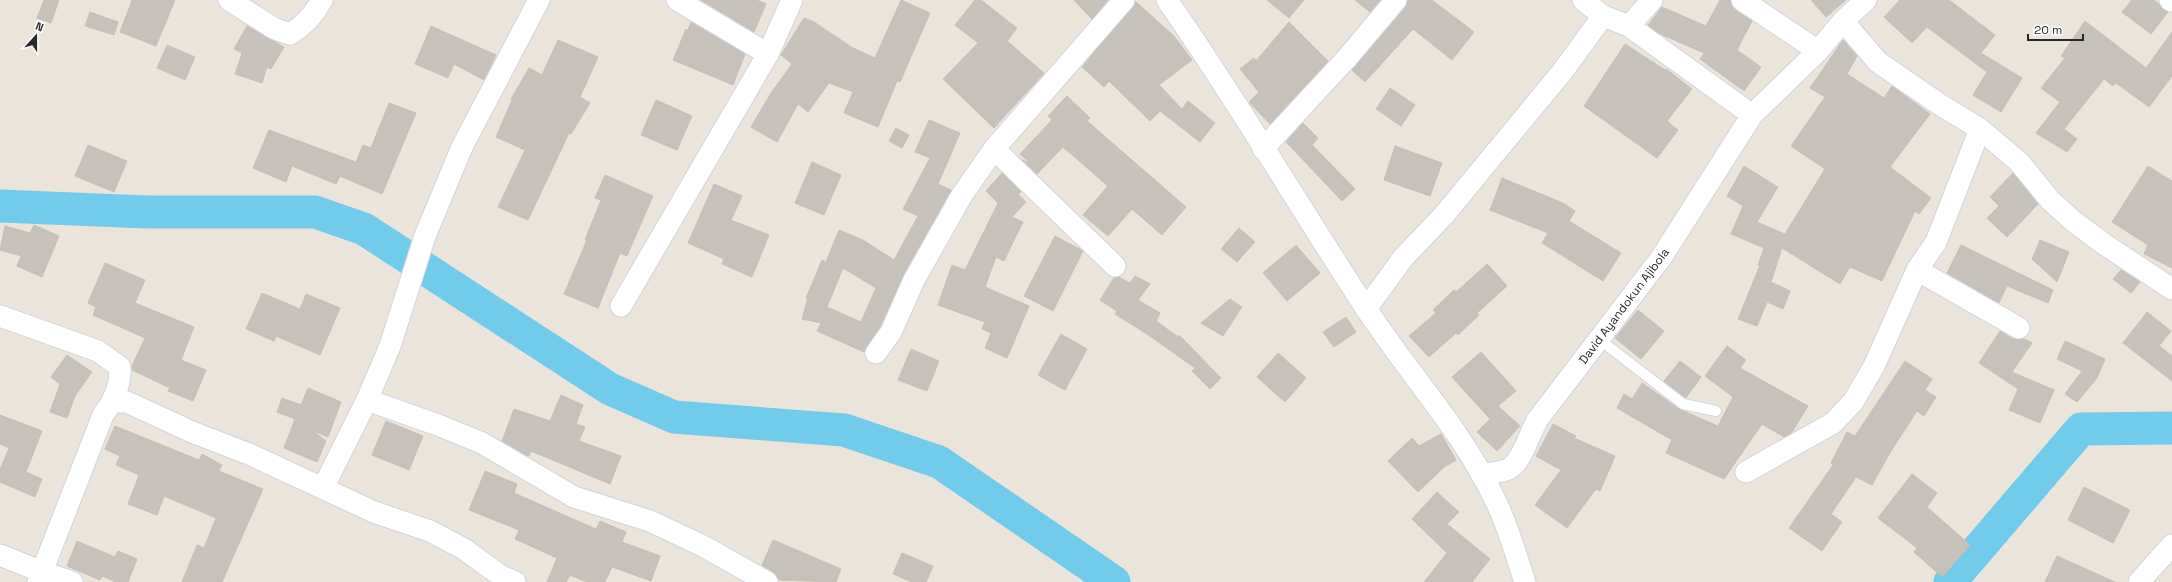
<svg xmlns="http://www.w3.org/2000/svg" width="2172" height="582" font-family="'Space Grotesk',sans-serif">
<style>
.lines{fill:none;stroke-linecap:round;stroke-linejoin:round}
.river{stroke:#71cbeb;stroke-width:33}
.building{fill:#c6c1bb;stroke:#c6c0b5;fill-rule:evenodd}
.lane-casing{stroke:#d1d4e2;stroke-width:12}
.street-casing{stroke:#d1d4e2;stroke-width:23}
.lane{stroke:#fff;stroke-width:10}
.street{stroke:#fff;stroke-width:21}
.labels{text-anchor:middle;stroke-width:3.5;stroke-linejoin:round;paint-order:stroke}
.street-label{font-size:12px;fill:#292929;stroke:#fff}
</style>
<rect width="100%" height="100%" fill="#ebe4db"/>
<g class="lines">
<g class="river">
<path d="M0,206L147,212H315L364,229L610,389L674,417L844,430L939,462L1114,582"/>
<path d="M1950,582L2081,429L2172,428"/>
</g>
</g>
<g class="building">
<path d="M44,0H59L51,23L37,18Z"/>
<path d="M132,0H175L156,46L120,32Z"/>
<path d="M701,0H757L766,4L754,32Z"/>
<path d="M901,0L930,13L900,82L897,81L878,127L844,113L853,92L829,83L808,112L798,104L777,142L751,127L771,93L792,64L781,55L804,18L814,22L853,48L875,58Z"/>
<path d="M975,0H981L1017,28L1007,41L1044,73L994,128L943,79L978,43L955,25Z"/>
<path d="M1074,0H1108L1092,19Z"/>
<path d="M1267,0H1304L1289,18Z"/>
<path d="M1355,0H1380L1370,12Z"/>
<path d="M1408,0H1432L1474,32L1452,60L1413,29L1365,82L1352,70L1405,8Z"/>
<path d="M1720,0H1730L1735,10L1752,21L1737,50L1761,67L1744,91L1700,59L1704,53L1658,33L1648,25L1662,7L1706,26Z"/>
<path d="M1811,0H1846L1826,17Z"/>
<path d="M1900,0H1949L1995,35L1981,53L2022,78L2001,112L1973,95L1987,72L1927,27L1912,43L1884,17Z"/>
<path d="M2132,0H2154L2168,12L2151,34L2122,12Z"/>
<path d="M1136,2L1174,36L1192,60L1159,85L1182,109L1188,101L1215,123L1200,142L1160,111L1150,121L1109,81L1104,87L1082,67Z"/>
<path d="M90,12L118,22L114,35L85,26Z"/>
<path d="M2085,21L2146,68L2172,32V76L2149,107L2116,83L2113,86L2104,79L2064,129L2077,139L2067,152L2036,133L2060,102L2041,88L2065,58L2061,56Z"/>
<path d="M691,22L745,54L733,85L673,60L686,29L688,30Z"/>
<path d="M1289,22L1328,61L1270,124L1249,102L1259,92L1240,69L1254,58L1256,61Z"/>
<path d="M247,26L284,47L271,69L267,67L262,83L235,74L242,53L234,49Z"/>
<path d="M431,26L496,55L484,80L454,64L448,78L415,64Z"/>
<path d="M558,40L598,57L580,97L590,103L571,134L569,133L528,220L498,207L525,150L496,137L512,100L511,99L529,68L542,75Z"/>
<path d="M1843,40L1857,56L1847,74L1884,98L1892,86L1930,114L1890,167L1931,198L1919,214L1915,211L1882,281L1850,267L1840,284L1782,248L1771,282L1790,291L1783,309L1767,302L1757,326L1738,319L1760,265H1758L1764,248L1731,234L1743,206L1727,196L1744,166L1778,187L1757,222L1785,234L1825,169L1791,146L1825,97L1810,88Z"/>
<path d="M1625,44L1665,70L1666,69L1692,89L1667,121L1678,130L1657,158L1584,106Z"/>
<path d="M167,45L195,57L185,80L157,68Z"/>
<path d="M1390,88L1415,105L1401,126L1376,109Z"/>
<path d="M1067,96L1090,118L1087,121L1186,207L1162,235L1132,209L1108,236L1083,215L1108,186L1063,147L1037,174L1022,160L1030,163L1020,154L1052,120L1048,116Z"/>
<path d="M656,100L692,116L677,150L641,135Z"/>
<path d="M389,103L416,113L382,194L340,176L336,184L292,166L286,182L253,168L269,130L356,162L363,145L371,148Z"/>
<path d="M929,120L960,133L938,184L951,190L904,274L880,327L864,352L817,331L821,323L802,319L808,298H806L822,260L826,262L839,230L863,240L894,260L918,216L903,209L930,158L915,152ZM843,268L876,288L861,322L827,307Z"/>
<path d="M1303,123L1318,138L1312,145L1355,189L1342,201L1286,142Z"/>
<path d="M896,128L909,135L902,148L889,141Z"/>
<path d="M88,145L127,161L114,192L75,176Z"/>
<path d="M1395,146L1442,163L1430,196L1384,180Z"/>
<path d="M812,162L841,175L824,215L795,203Z"/>
<path d="M2148,166L2172,181V268L2144,254L2148,245L2112,222Z"/>
<path d="M1002,173L1021,192L1018,194L1026,202L1012,217L1023,222L1004,261L996,257L985,287L1029,306L1007,358L985,348L991,333L982,329L985,322L938,305L952,265L965,270L998,203L986,191Z"/>
<path d="M2013,173L2038,204L2007,237L1987,218L1999,206L1990,197Z"/>
<path d="M605,175L653,196L627,256L620,253L598,308L564,294L587,240H585L601,200L595,198Z"/>
<path d="M1502,178L1563,203L1575,211L1569,221L1621,253L1603,281L1542,243L1548,233L1490,210Z"/>
<path d="M714,184L742,196L731,220L769,235L752,277L722,264L724,259L688,243Z"/>
<path d="M34,225L59,236L42,277L17,266L21,256L0,250L5,226L30,233Z"/>
<path d="M1239,228L1255,242L1237,262L1221,249Z"/>
<path d="M1055,236L1083,251L1053,311L1024,296Z"/>
<path d="M2040,240L2069,252L2057,282L2032,259Z"/>
<path d="M1296,245L1320,273L1287,301L1263,273Z"/>
<path d="M1961,245L2053,290L2048,303L2007,286L1999,303L1947,273Z"/>
<path d="M105,263L145,280L135,303L194,327L181,360L206,370L193,401L168,391L170,388L132,370V366L145,338L93,315L96,307L88,303Z"/>
<path d="M1487,264L1507,286L1477,313L1479,315L1458,335L1456,333L1429,357L1409,336L1436,313L1433,310L1454,290L1456,292Z"/>
<path d="M2121,270L2140,282L2131,293L2113,279Z"/>
<path d="M1135,276L1150,284L1138,300L1160,313L1156,321L1178,337L1179,335L1221,378L1210,389L1192,371L1195,368L1147,334L1115,314L1117,311L1100,300L1114,278L1119,277L1130,283Z"/>
<path d="M262,293L300,309L306,294L340,308L320,355L276,336L274,341L246,329Z"/>
<path d="M1230,299L1242,307L1223,336L1201,323Z"/>
<path d="M1638,310L1664,331L1641,359L1615,338Z"/>
<path d="M2147,312L2171,331L2159,346L2172,356V381L2123,343Z"/>
<path d="M1346,317L1356,332L1334,347L1323,332Z"/>
<path d="M2000,331L2013,339H2025L2032,343L2012,372L2054,390L2040,423L2009,410L2018,389L1979,363Z"/>
<path d="M1061,334L1087,349L1065,390L1038,375Z"/>
<path d="M2065,341L2105,359L2097,378L2077,402L2065,394L2082,371L2057,359Z"/>
<path d="M1727,346L1746,360L1740,368L1808,406L1792,432L1784,437L1762,424L1724,479L1666,453L1672,440L1617,408L1624,394L1632,399L1642,383L1679,409L1718,426L1733,397L1705,376Z"/>
<path d="M911,349L939,361L927,391L898,380Z"/>
<path d="M1481,352L1516,391L1498,406L1520,426L1497,451L1477,432L1490,419L1452,377Z"/>
<path d="M1278,353L1306,378L1285,402L1257,377Z"/>
<path d="M67,355L92,372L75,396L67,418L50,412L60,384L51,377Z"/>
<path d="M1680,361L1701,377L1686,398L1664,381Z"/>
<path d="M1905,361L1932,379L1925,390L1936,397L1924,416L1917,411L1891,451L1872,485L1856,477L1831,514L1842,522L1822,551L1789,528L1833,465L1831,463L1847,432L1855,436Z"/>
<path d="M308,388L341,402L328,437L312,430L326,441L317,462L284,448L295,419L277,412L282,398L301,405Z"/>
<path d="M561,395L583,405L576,424L585,427L579,441L621,456L610,484L531,451L529,456L526,455L502,441L514,409L550,421Z"/>
<path d="M0,415L42,431L26,472L42,479L35,497L0,482V470L9,448L0,444Z"/>
<path d="M386,421L423,436L409,470L372,455Z"/>
<path d="M1553,424L1576,436L1574,438L1615,456L1600,491L1596,489L1567,528L1535,505L1561,470L1536,456Z"/>
<path d="M115,426L199,460L202,454L222,465L219,471L263,489L222,582H182L197,545L204,548L216,518L164,496L157,515L128,504L139,475L116,465L120,456L105,449Z"/>
<path d="M1441,434L1456,460L1444,467L1418,492L1388,461L1412,438L1419,446Z"/>
<path d="M485,471L517,484L514,493L596,529L600,521L626,532L622,542L660,556L651,581L612,567L605,582H587L570,575L566,582H547L557,558L515,539L519,530L469,510Z"/>
<path d="M1912,474L1937,493L1927,507L1970,545L1942,577L1914,552L1917,548L1878,518Z"/>
<path d="M2084,487L2130,510L2113,543L2068,520Z"/>
<path d="M1437,492L1459,512L1447,524L1490,559L1472,582H1424L1447,553L1412,519Z"/>
<path d="M773,540L841,569L836,582L779,580L773,572L762,565Z"/>
<path d="M77,541L115,557L118,551L137,559L128,582H116L102,576L100,580L67,566Z"/>
<path d="M902,553L933,566L926,582H912L893,574Z"/>
<path d="M2057,556L2115,582H2045Z"/>
</g>
<g class="lines">
<g class="lane-casing">
<path id="lane" d="M1600,340L1683,404L1716,411"/>
</g>
<g class="street-casing">
<g id="street">
<path d="M229,0L275,29L290,34C305,25 314,15 322,0"/>
<path d="M677,0L768,54"/>
<path d="M1167,0C1237,100 1298,205 1365,307C1408,373 1464,432 1497,504C1509,529 1516,556 1525,582"/>
<path d="M1583,0L1603,16L1629,26L1752,115"/>
<path d="M1742,0L1818,51"/>
<path d="M1866,0L1843,21L1878,62L1939,104L1980,129L2019,162L2050,200L2073,221L2104,244L2172,289"/>
<path d="M2170,0L2172,1"/>
<path d="M1629,26L1652,0"/>
<path d="M994,149L1115,266"/>
<path d="M1263,149L1347,58L1396,0"/>
<path d="M1917,270L2019,328"/>
<path d="M621,306L768,54L792,0"/>
<path d="M1366,309L1403,258L1444,215L1562,72L1603,16"/>
<path d="M0,316L98,351L120,367C121,386 114,401 103,415L38,582"/>
<path d="M876,353L891,332L914,280L962,195L994,149L1124,0"/>
<path d="M367,400L438,425L482,443L574,497L650,521L703,546L767,582"/>
<path d="M113,402H127L192,432L249,454L374,512L430,531L464,549L501,576L515,582"/>
<path d="M1746,472L1833,423L1853,402L1874,366L1917,270L1936,242L1980,129"/>
<path d="M1481,474C1489,473 1498,473 1506,470C1522,465 1529,433 1538,419L1661,258L1752,115L1818,51L1843,21"/>
<path d="M323,488L367,400L390,346L425,236L462,147L539,0"/>
<path d="M0,555L42,572L72,582"/>
<path d="M2139,582L2172,545"/>
</g>
</g>
<use href="#lane" class="lane"/>
<use href="#street" class="street"/>
</g>
<g class="labels">
<g class="street-label">
<text transform="translate(1624 306) rotate(-53)" y="4">David Ayandokun Ajibola</text>
</g>
</g>
<g transform="translate(36 36) rotate(21)" stroke="#ffffff" stroke-width="3" paint-order="stroke">
<path d="M0-3L7 15L0 10L-7 15Z" fill="#292929"/>
<text y="-6" font-size="11" font-weight="bold" text-anchor="middle" fill="#292929">N</text>
</g>
<path d="M2028 34v6h55v-6" fill="none" stroke="#292929" stroke-width="2"/>
<text x="2034" y="34" font-size="12" fill="#292929" stroke="#ffffff" stroke-width="3" paint-order="stroke">20 m</text>
</svg>
